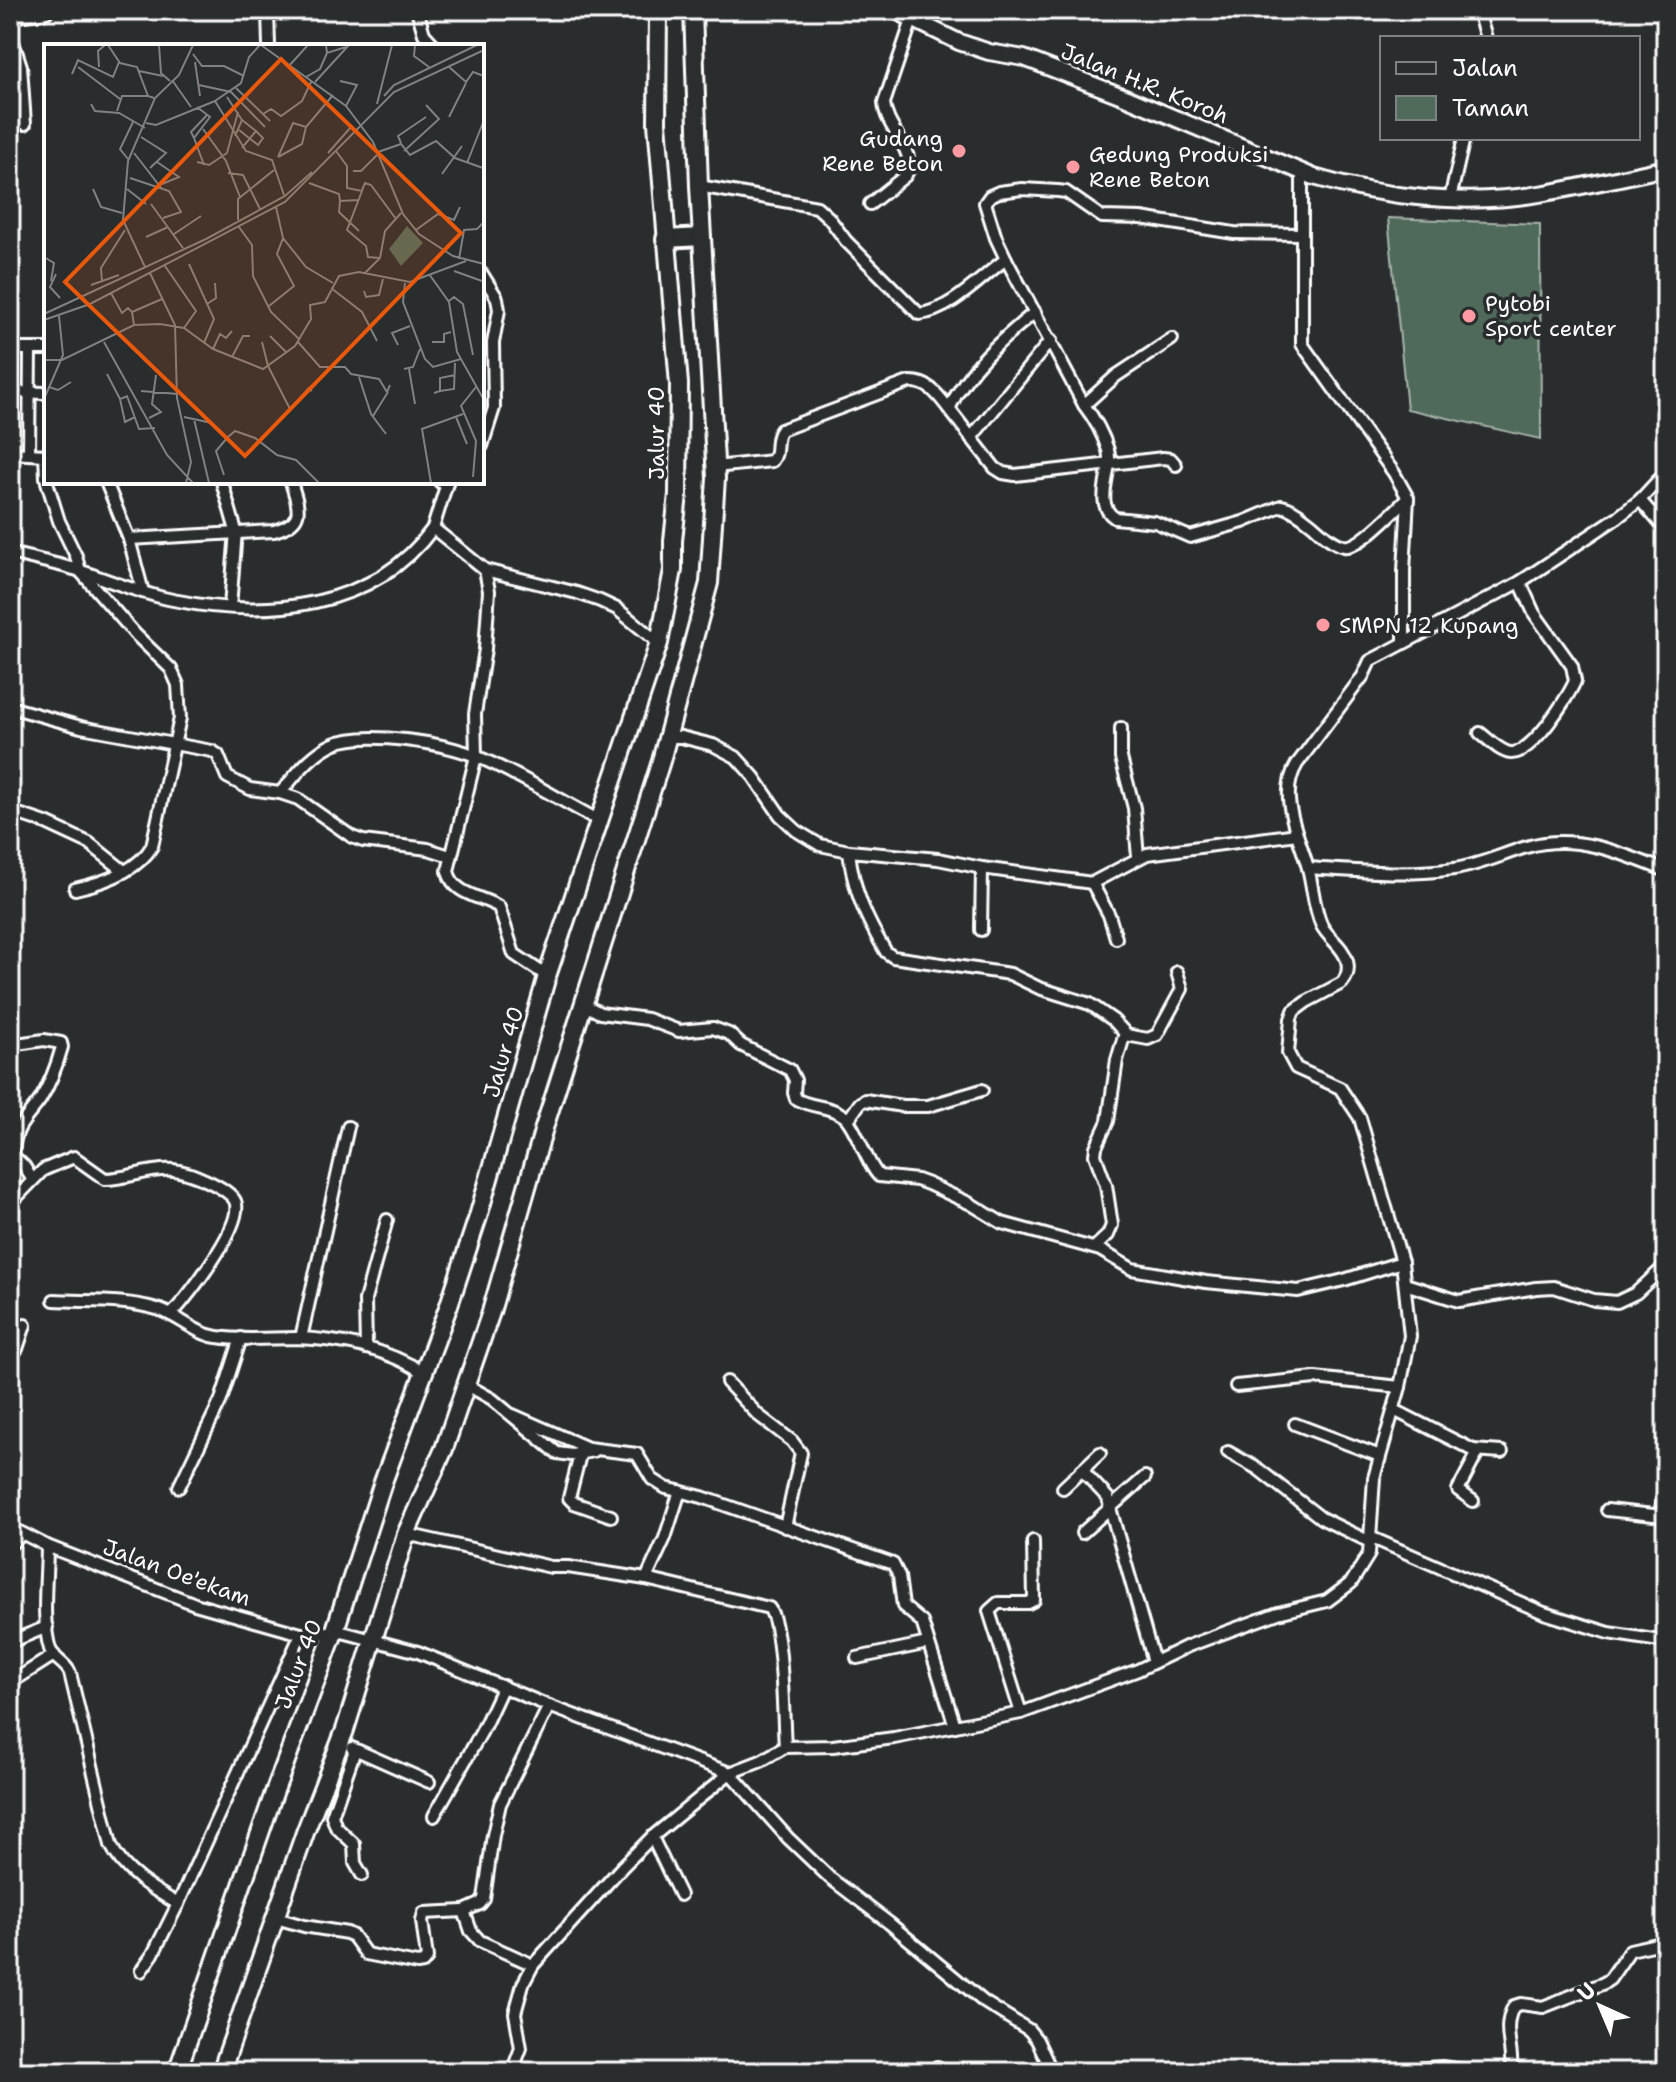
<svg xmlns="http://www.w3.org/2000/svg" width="1676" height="2082" font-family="'Shantell Sans',sans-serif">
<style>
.green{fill:#506b5a;stroke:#a8b5ac;stroke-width:2}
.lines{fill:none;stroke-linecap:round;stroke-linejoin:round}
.minor-casing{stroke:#fff;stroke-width:16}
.major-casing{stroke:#fff;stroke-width:20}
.highway-casing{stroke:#fff;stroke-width:22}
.minor{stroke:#2a2d2e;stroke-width:10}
.major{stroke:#2a2d2e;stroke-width:14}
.highway{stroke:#2a2d2e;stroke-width:16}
.poi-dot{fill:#ff9aa2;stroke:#2a2d2e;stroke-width:3}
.labels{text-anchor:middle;stroke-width:7;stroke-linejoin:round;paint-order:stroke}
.street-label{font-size:22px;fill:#fff;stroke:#2a2d2e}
.poi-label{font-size:22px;fill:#fff;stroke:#2a2d2e;text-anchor:start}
.inset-road{fill:none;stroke:#7f8182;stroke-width:2}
.view{fill:#e8590c;fill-opacity:0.15;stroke:#e8590c;stroke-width:4}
.inset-edge{fill:none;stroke:#fff;stroke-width:4}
</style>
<rect width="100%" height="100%" fill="#2a2d2e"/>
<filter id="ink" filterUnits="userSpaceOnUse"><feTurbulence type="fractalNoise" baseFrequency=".0125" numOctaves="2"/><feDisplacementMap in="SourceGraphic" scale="16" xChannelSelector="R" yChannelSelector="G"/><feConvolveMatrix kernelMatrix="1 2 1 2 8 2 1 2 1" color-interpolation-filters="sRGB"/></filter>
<g filter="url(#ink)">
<path class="green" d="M1388,218L1540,224L1541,439L1407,409Z"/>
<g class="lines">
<g class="minor-casing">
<g id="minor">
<path d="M268,10L269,46"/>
<path d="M417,10L424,34L435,46"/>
<path d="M1482,10L1480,18L1486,38"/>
<path d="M10,33L21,66L25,124"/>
<path d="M1302,172V344L1394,473L1408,498L1404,571V642"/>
<path d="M699,186L817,207L829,218L846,241L919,314C951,311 981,277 1006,259L1084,405C1094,418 1103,434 1108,450C1114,471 1092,504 1115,518L1155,522L1190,537L1243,522L1281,506C1293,508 1304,518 1313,525C1322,533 1332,543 1344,546C1358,550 1397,508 1408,498"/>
<path d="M1450,199L1464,138"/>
<path d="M870,204L905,176L909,169C911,145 886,128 884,103L912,20"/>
<path d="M1006,259L996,238L985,203L990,196L999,192L1022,189L1058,191L1066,192L1102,217L1141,218L1234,233L1301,234"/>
<path d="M482,274L497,298L499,310L493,343L494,408L482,446"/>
<path d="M1035,312C1001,340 968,368 949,409L995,468L1003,473L1015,475L1163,458L1171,459L1176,465"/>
<path d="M10,349H46"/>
<path d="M10,392L46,393"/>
<path d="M1084,405L1116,376L1172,339"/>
<path d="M971,438L1051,340"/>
<path d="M29,452L30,349"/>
<path d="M10,453L46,455"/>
<path d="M45,454L46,478"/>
<path d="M715,467L772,461C780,452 773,440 781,430L909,382C929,381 938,395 949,409"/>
<path d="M47,482L59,521L76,556L80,571L135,634L171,669L178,685L180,718L152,846C138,871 102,883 75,889"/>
<path d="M106,482L129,539L143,592"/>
<path d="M222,482L236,531L230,607"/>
<path d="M1640,500L1666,530"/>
<path d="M433,528L447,483L440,482"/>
<path d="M129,539L274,531C306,522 299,508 291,482"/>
<path d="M10,553C34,559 58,564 81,571C111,581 142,594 173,600C266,619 374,610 433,528L485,570L577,593L600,601L617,609L659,643"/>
<path d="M485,570L489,591L485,649L475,714L476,756L448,871C453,895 481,896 499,907L514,954L547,976"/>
<path d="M10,707L81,727L212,751L218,755L227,777L250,789L280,793L298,799L352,837L363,841L428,849L450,856"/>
<path d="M1121,728V758L1134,808L1138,858"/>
<path d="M1480,733C1488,739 1500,752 1511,753C1531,755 1568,698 1575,681L1572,666L1534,613L1520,582"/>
<path d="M666,737H681L713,745L736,757L754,777L780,815L797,831L820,845L849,851L938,859L982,868L1092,883L1147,854L1297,834"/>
<path d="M280,793C296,775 311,754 333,744C366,730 445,743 478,757C519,774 558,799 598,820"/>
<path d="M10,811L46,823L89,843L124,871"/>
<path d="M849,851C853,890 866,919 886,952L893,957L1010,974L1039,988L1090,1004L1113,1020L1125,1033L1117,1060L1108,1121L1096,1147L1095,1155L1106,1185L1112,1225L1108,1235L1094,1248"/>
<path d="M1308,868C1356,871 1406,876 1454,869C1481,865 1505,853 1530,846C1576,833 1624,854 1666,871"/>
<path d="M1092,883L1109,915L1116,938"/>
<path d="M981,930L982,868"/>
<path d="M585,1005L600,1013L647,1019L679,1031L713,1028L729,1034L741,1045L790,1070L795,1080L794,1093L796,1099C811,1108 830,1105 844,1116C856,1126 867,1165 879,1176L917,1180L928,1184L971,1204L1002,1223L1100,1250L1132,1269L1206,1282L1298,1291L1344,1280L1402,1262"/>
<path d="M1126,1035L1148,1039L1157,1035L1182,989L1177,972"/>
<path d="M10,1045L44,1040L61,1043L62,1047C57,1065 50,1084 40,1100C25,1121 14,1126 13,1155"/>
<path d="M848,1120L860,1103L865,1100L902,1106H928L982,1090"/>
<path d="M10,1153L24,1166L32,1179"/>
<path d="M10,1204L43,1170L74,1157L105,1179C128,1179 149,1168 173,1170C187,1171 234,1189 236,1204C241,1229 188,1296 171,1315"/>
<path d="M1405,1284L1459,1301L1536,1288L1554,1287L1594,1300L1617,1302L1636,1293L1666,1265"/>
<path d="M54,1300C87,1302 124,1299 157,1309C178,1315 195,1334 217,1337C243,1341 270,1338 296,1338C340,1339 387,1349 424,1373"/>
<path d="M301,1338L348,1127"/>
<path d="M366,1348L365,1300L387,1220"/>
<path d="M10,1352L17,1349L25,1325"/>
<path d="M727,1382L758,1415L792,1441L801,1453L785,1527"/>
<path d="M467,1385L492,1399L557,1453L572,1455L593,1451"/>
<path d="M1236,1386L1315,1378L1400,1387"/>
<path d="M1394,1410L1473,1450L1477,1454L1458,1490L1473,1501"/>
<path d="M513,1415L588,1448L637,1454L652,1479L666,1488L702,1497L893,1564L899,1576L903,1606L922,1622L955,1726"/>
<path d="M1295,1424L1380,1456"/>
<path d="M1473,1450L1502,1452"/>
<path d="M581,1451L569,1498L574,1503L611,1516"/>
<path d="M1228,1452L1258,1469L1321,1518L1370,1542"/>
<path d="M1145,1477L1110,1508L1154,1662"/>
<path d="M1666,1477L1661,1510L1666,1529"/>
<path d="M179,1487L221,1400L241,1338"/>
<path d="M1063,1488L1100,1453"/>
<path d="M1607,1510L1663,1516"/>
<path d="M10,1527L47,1546L195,1604L301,1634H321L335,1630L418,1652L549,1706L730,1773L788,1838L830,1878L889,1923L984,2002L1029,2030L1037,2040L1052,2072"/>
<path d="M1082,1533L1110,1508L1108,1498L1082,1470"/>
<path d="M406,1534L551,1567H568L646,1579L769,1608C783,1626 783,1720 785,1747"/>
<path d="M1370,1537L1544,1613L1609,1633L1666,1642"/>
<path d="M10,1545L22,1534"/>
<path d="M47,1546C47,1576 41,1620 50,1649C54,1660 66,1663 70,1673L111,1845C123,1872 154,1890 178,1904"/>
<path d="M646,1579L665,1538L680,1491"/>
<path d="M10,1631L15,1640L47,1627"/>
<path d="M857,1658L928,1643"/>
<path d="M10,1683L54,1655"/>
<path d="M1021,1713L989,1611L998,1603H1028L1034,1600L1033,1541"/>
<path d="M352,1748L429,1782"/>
<path d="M355,1750L332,1816L336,1827L354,1844L355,1863L362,1875"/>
<path d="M434,1816L482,1731L503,1686"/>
<path d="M652,1837L680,1895"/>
<path d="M464,1911L480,1904L484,1899L493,1835L500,1804L549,1706"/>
<path d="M276,1918L304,1926L347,1933L353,1936L366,1954L417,1964L423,1963L427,1958L422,1921L424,1913L464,1911L471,1931L480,1941L533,1965"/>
<path d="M141,1971L153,1954L178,1904L301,1634"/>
<path d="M937,2067L949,2072"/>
<path d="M512,2072L521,2048L515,2013L523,1984L533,1965L622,1867L652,1837L730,1773L761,1761L785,1747L833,1746L894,1738L1021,1713L1138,1670L1188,1646L1234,1629L1278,1613L1327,1601L1351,1583L1369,1554L1374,1478L1400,1387L1410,1336L1402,1262L1360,1118L1340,1088L1296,1068L1288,1053L1291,1019L1294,1011L1306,1002L1342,983C1347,977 1349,969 1347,961C1344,947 1328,938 1322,926C1314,909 1313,889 1309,872C1301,838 1276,798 1297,764L1363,676L1370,661L1520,582L1618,517L1640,500L1666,472"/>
<path d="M1366,2072L1442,2067L1476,2072"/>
<path d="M1511,2072C1514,2049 1501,2028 1514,2006L1521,2004L1543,2007L1604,1983L1610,1979L1630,1950L1666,1942"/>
</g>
</g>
<g class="major-casing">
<g id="major">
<path d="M894,10L959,42L989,52L1024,58L1125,97L1314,177C1384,198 1466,206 1539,194C1582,187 1624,177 1666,168"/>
<path d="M10,15L46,10"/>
</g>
</g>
<g class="highway-casing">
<g id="highway">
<path d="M665,239L702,237"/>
<path d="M177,2072L274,1793L335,1630L383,1482L449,1305L478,1217L547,976L659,643L673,570V541L678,494L679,384L657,123L658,10"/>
<path d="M221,2072L306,1830L345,1730L406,1534L444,1449L491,1312L544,1128L661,761L709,583L716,478L699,186L693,10"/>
</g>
</g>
<use href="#minor" class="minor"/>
<use href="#major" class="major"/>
<use href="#highway" class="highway"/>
</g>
</g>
<g class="poi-dot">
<circle cx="959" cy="151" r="8"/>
<circle cx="1073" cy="167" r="8"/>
<circle cx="1469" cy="316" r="8"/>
<circle cx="1323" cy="625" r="8"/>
</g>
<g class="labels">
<g class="street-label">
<text transform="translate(1145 83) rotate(22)" y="8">Jalan H.R. Koroh</text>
<text transform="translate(656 433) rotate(-90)" y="8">Jalur 40</text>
<text transform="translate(503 1052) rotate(-74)" y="8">Jalur 40</text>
<text transform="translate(177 1572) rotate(20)" y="8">Jalan Oe'ekam</text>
<text transform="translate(298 1664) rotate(-69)" y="8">Jalur 40</text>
</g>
<g class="poi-label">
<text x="943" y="146" text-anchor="end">Gudang<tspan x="943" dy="25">Rene Beton</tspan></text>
<text x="1089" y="162">Gedung Produksi<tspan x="1089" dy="25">Rene Beton</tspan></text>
<text x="1485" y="311">Pytobi<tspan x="1485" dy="25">Sport center</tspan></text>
<text x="1339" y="633">SMPN 12 Kupang</text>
</g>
</g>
<g transform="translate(44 44)">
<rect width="440" height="440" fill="#2a2d2e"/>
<path d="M363,182L379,199L357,222L345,205Z" fill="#506b5a"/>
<path class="inset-road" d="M64,1L76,19L93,23L104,52L110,54M115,1L117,29L126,37M216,1L205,13L197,39L171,57L202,107L228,116L240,151M217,1L302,62L329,98L359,170L375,190L409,212L440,220M282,1L283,9L302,3M371,1L370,12L385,23M149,10L158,22H180L200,32M151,18L156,52M404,22L422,38L429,28L440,32M34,23L76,55M55,23L54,7L61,1M244,23L264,1M95,27L119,32M28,30L34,16L69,33L75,18M262,33L276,25L283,9M128,36L147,63M296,37L313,41L302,62M271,38L305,1M155,41L187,48L221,83M192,44L226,77M340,52L350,41L433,1M183,53L198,76L191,92M47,60L51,67L75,69L101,84M333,60L348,1M153,63L166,73L150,94L160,121M73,67L78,52H104M219,70L227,65L237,72L258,57L267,38M405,73L422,39M102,79L112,81L171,57M159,85L182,117L196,153M195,86L214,101L219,94L212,87M97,93L122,109L106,124M150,94L147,88L163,71M357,99L354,92L382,73M198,104L212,87L198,76M292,107L303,122V144L318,147L303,186L322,202L324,213L336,214M360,107L395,75L382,61M334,108L357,100L366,111L392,97L411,114L439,124L440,131M90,109L118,145M284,109L307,83M234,113L258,100L262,83L289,51M234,113L249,79L262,83M84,115L76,105L89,78M113,118L135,133L118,140M153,118L165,121L183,109L194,68M423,119L440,76M309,127H317L333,111M184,129L199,131L216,165M398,130L418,102M86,134L125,147L137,168L119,174M265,139L295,150L296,157M49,145L57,163L78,169M83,145L102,160M318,146L321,139L327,141L352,175M107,160L139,204M232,163L239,194L262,223L289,239M194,176V155L230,126M195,183L208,201L209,232L227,268L256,296M372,186L394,170L410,176L416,163M315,187L295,168L296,157L315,156M130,190L157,172M102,193L124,183M0,213L10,219L7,237M415,215L420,186L433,185L440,178M145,220L170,275L160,299M121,222L152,267L140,284M101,223L79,176L84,117L111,54L135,31L149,1M410,227L438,237M106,229L131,281L133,354L147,418L142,439M321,229L336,214L341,187L357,169M12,230L6,243L16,254M385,230L405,258L413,308L440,356M58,238L57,224L81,186M361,239L359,258L381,315L389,323L417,315M47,241L75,231M287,244L318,268L333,297M320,247L322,253L335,251L339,235M67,249L78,269L84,264L88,268L90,281M405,257L410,253L419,260L429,311M163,260L172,254L171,239M225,262L250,242L233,210L239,194M88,268L118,255M0,270L162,195L241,152L268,128M0,276L46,260L241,158L350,48L440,6M226,292L243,309M60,298L123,411L149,439M218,298L224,322M254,298L276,323H301L307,330L335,335L343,348L346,341M388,298H400V290L407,288M354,301L348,289L366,282M169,305L176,290L182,294L188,287M188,313L199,292H206M0,316H18L90,281L116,280L140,284L169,305L219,325L251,302L267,275L266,261L281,258L295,232L315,228L366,238L422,217M224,322L246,365L265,344L268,347M360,325L369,323L376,305M365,325L371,360M63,330L76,355M315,333L327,370L342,390M5,343L14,346L27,338M97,347L134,350M396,347L410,345L411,319M390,349L396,347V334L411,331M83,352L95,385L111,384M84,352L76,355L81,378L91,373M0,355L19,311L15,272M329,372L344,348M140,373L168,379L183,394L191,387L211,394L233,411L252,416L275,439M412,373L423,400M105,374L117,368L108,360L112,331M150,375L165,439M180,431L172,407L183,394M429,433L432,397L417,362L432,343M387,439L378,385L419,370"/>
<path class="view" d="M237,15L417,189L201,412L21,238Z"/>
<rect width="440" height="440" class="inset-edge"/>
</g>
<rect width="1676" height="2082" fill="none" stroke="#2a2d2e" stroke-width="40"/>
<rect x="20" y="20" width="1636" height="2042" fill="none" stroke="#fff" stroke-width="3" filter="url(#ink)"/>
<rect x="1380" y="36" width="260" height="104" fill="#2a2d2e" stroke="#7f8182" stroke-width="2"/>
<rect x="1396" y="62" width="40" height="12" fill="#2a2d2e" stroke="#7f8182" stroke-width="2"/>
<text x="1452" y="76" font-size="24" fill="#ffffff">Jalan</text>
<rect x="1396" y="96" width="40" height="24" fill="#506b5a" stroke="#7f8182" stroke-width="2"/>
<text x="1452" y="116" font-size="24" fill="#ffffff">Taman</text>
<g transform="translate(1600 2006) rotate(316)" stroke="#2a2d2e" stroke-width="6" paint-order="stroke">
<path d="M0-6L14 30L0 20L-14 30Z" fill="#ffffff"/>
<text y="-12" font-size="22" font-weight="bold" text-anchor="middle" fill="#ffffff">U</text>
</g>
</svg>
